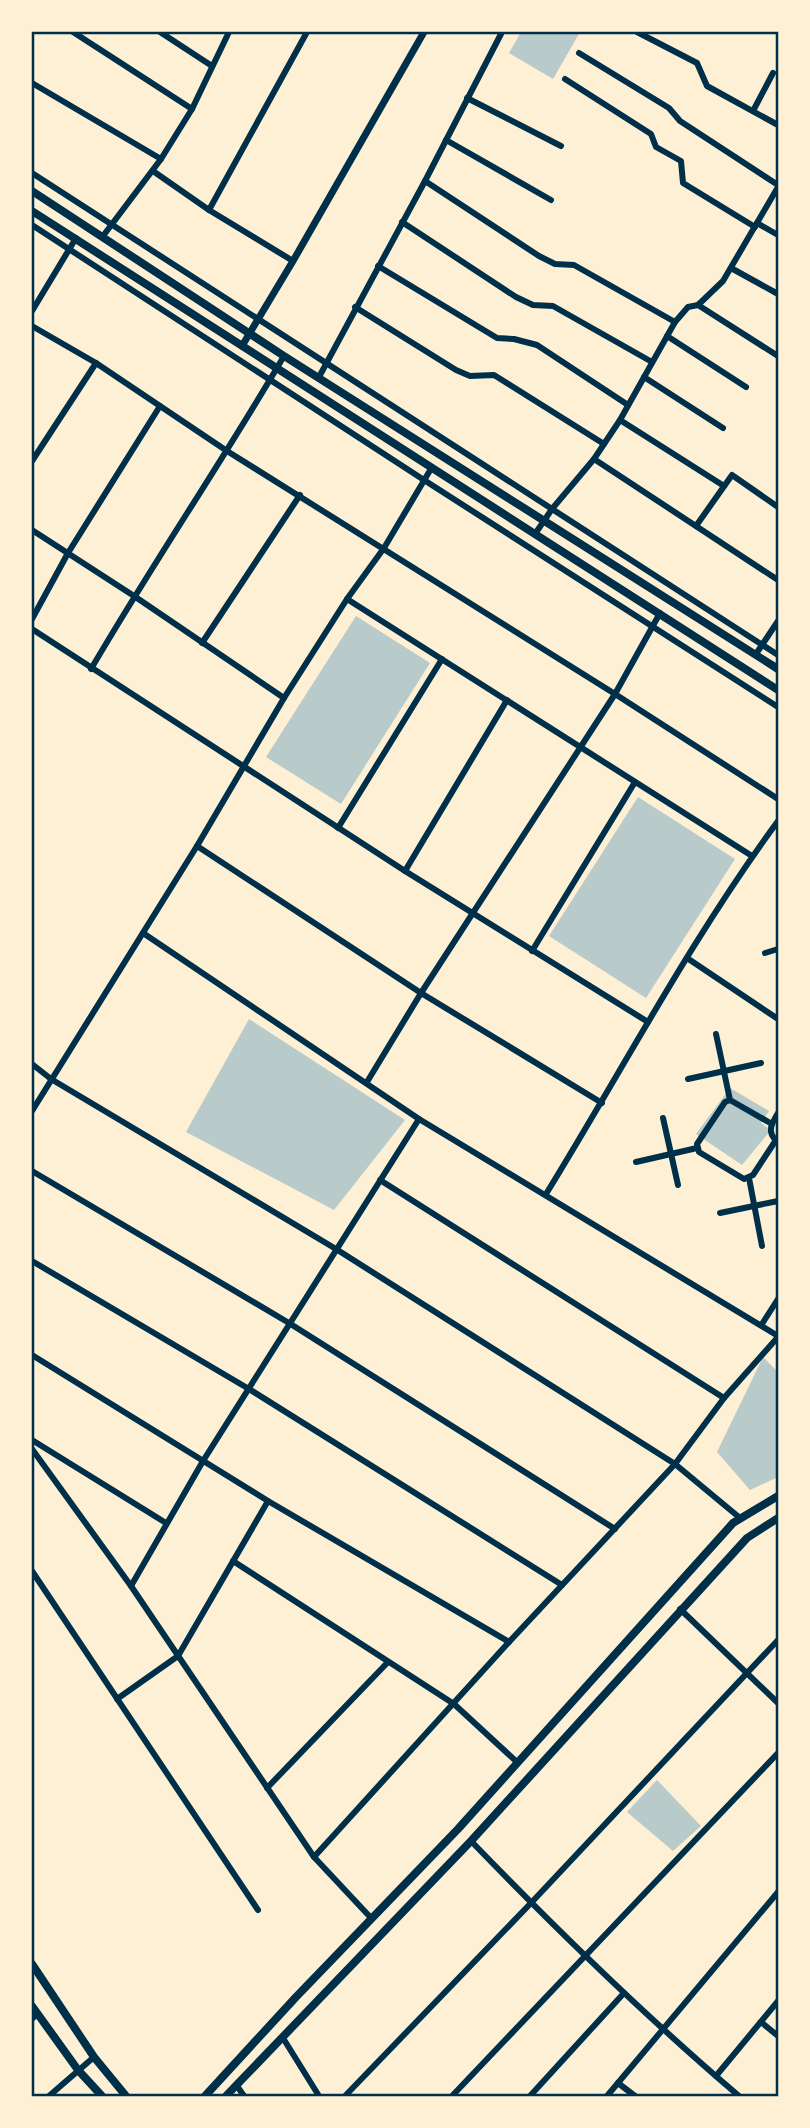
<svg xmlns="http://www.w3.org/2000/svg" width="810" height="2128" font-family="'Open Sans',sans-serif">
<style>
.green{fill:#b9caca}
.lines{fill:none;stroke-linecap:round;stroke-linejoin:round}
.minor{stroke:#003049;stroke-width:6}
.tertiary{stroke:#003049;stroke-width:7}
.secondary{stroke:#003049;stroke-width:8}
.neatline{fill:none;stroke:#003049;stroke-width:2.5}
</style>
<rect width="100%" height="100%" fill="#fdf0d5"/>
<g class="green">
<path d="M521,32H580L553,79L509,53Z"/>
<path d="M356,616L430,663L341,804L266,757Z"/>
<path d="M638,797L735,859L646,998L549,936Z"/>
<path d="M249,1019L405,1120L334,1210L186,1132Z"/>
<path d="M730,1088L769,1111L761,1123L771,1130L742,1165L696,1134Z"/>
<path d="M763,1357L778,1372V1477L750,1490L717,1452Z"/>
<path d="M657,1780L701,1826L673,1851L627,1812Z"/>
</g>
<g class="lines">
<g class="minor">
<path d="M73,32L192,109"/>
<path d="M160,32L212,66"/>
<path d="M637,32L697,63L707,86L778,125"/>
<path d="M579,53L669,108L680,121L778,185"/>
<path d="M565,79L651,134L656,147L681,161L683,183L755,227"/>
<path d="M32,83L161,159"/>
<path d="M467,98L561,146"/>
<path d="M753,111L773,73"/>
<path d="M446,140L551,200"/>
<path d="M153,171L209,210L293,261"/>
<path d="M32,173L778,655"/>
<path d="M425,181L539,256L555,264L574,265L675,322"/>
<path d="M209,210L307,32"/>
<path d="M402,222L516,297L533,305L553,306L652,362"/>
<path d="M757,223L778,235"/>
<path d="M32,225L424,480L778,707"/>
<path d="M103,236L161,159L192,109L229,32"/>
<path d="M378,266L497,338L514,339L537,345L628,405"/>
<path d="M731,268L778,294"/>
<path d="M698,305L778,356"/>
<path d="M355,307L456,370L470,376L494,375L604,444"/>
<path d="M32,311L76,238"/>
<path d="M32,326L96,363L227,451L615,694L778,799"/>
<path d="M667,336L746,387"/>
<path d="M319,377L425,181L502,32"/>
<path d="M644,377L723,428"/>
<path d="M620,420L724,486"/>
<path d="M594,459L778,580"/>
<path d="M32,461L96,363"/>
<path d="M696,526L732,475L778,507"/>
<path d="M32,530L134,596L284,698"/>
<path d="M535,534L552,509L594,459L620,420L675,322L688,307L698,305L723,281L778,187"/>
<path d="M347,599L752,856"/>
<path d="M32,619L68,553L160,406"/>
<path d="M32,629L405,871L648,1022"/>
<path d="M202,643L300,495"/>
<path d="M756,654L778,621"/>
<path d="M91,669C153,563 222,462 284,356"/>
<path d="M338,828L442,659"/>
<path d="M197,846L421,993L602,1103"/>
<path d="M405,871L507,700"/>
<path d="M143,933L419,1119L778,1336"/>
<path d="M532,951L635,782"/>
<path d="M765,953L778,949"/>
<path d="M687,958L778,1019"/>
<path d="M716,1034L730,1100"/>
<path d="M32,1064L51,1079L336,1249L675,1464L740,1518"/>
<path d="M688,1079L761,1063"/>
<path d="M367,1082L421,993L615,694L660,613"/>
<path d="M32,1111L197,846L284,698L347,599L384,548L432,467"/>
<path d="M663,1118L678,1185"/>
<path d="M772,1124L730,1100L725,1102L697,1144L699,1152L744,1179L753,1175L776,1140"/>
<path d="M777,1141C766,1132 772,1123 778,1113"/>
<path d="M636,1162L697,1148"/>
<path d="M32,1171L289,1323L615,1529"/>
<path d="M749,1178L762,1246"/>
<path d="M380,1180L724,1398"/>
<path d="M546,1194C623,1069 691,939 778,821"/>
<path d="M720,1213L778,1201"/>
<path d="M32,1261L249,1389L562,1585"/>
<path d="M762,1324L778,1299"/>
<path d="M32,1355L268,1501L509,1642"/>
<path d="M32,1440L166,1523"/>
<path d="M32,1449L131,1586L314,1857L372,1919"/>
<path d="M233,1561L454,1704L518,1763"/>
<path d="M32,1571L258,1910"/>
<path d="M131,1586L203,1461L419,1119"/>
<path d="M680,1609L778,1703"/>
<path d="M117,1699L178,1656L268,1501"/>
<path d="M267,1788L388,1662"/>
<path d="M471,1841C557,1930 645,2016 739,2096"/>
<path d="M314,1857L509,1642L675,1464L724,1398L778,1337"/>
<path d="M32,2019L37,2014"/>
<path d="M761,2022L778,2036"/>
<path d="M283,2038L319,2096"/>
<path d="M716,2076L778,2001"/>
<path d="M618,2083L635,2096"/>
<path d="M237,2086L244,2096"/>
<path d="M49,2096L94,2057"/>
<path d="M345,2096L531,1903L778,1640"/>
<path d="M452,2096L778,1753"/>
<path d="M530,2096L624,1993"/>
<path d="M607,2096L778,1892"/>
</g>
<path class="tertiary" d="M242,346L293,261L424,32"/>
<g class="secondary">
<path d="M32,191L284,356L778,669"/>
<path d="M32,211L778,690"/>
<path d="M32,1964L94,2057L126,2096"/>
<path d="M32,2006L78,2070L102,2096"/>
<path d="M205,2096L296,1997L458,1829L733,1523L778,1496"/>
<path d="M226,2096L471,1841L747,1538L778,1518"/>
</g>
</g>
<rect width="810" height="2128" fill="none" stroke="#fdf0d5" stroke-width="66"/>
<rect x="33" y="33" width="744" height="2062" class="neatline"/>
</svg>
